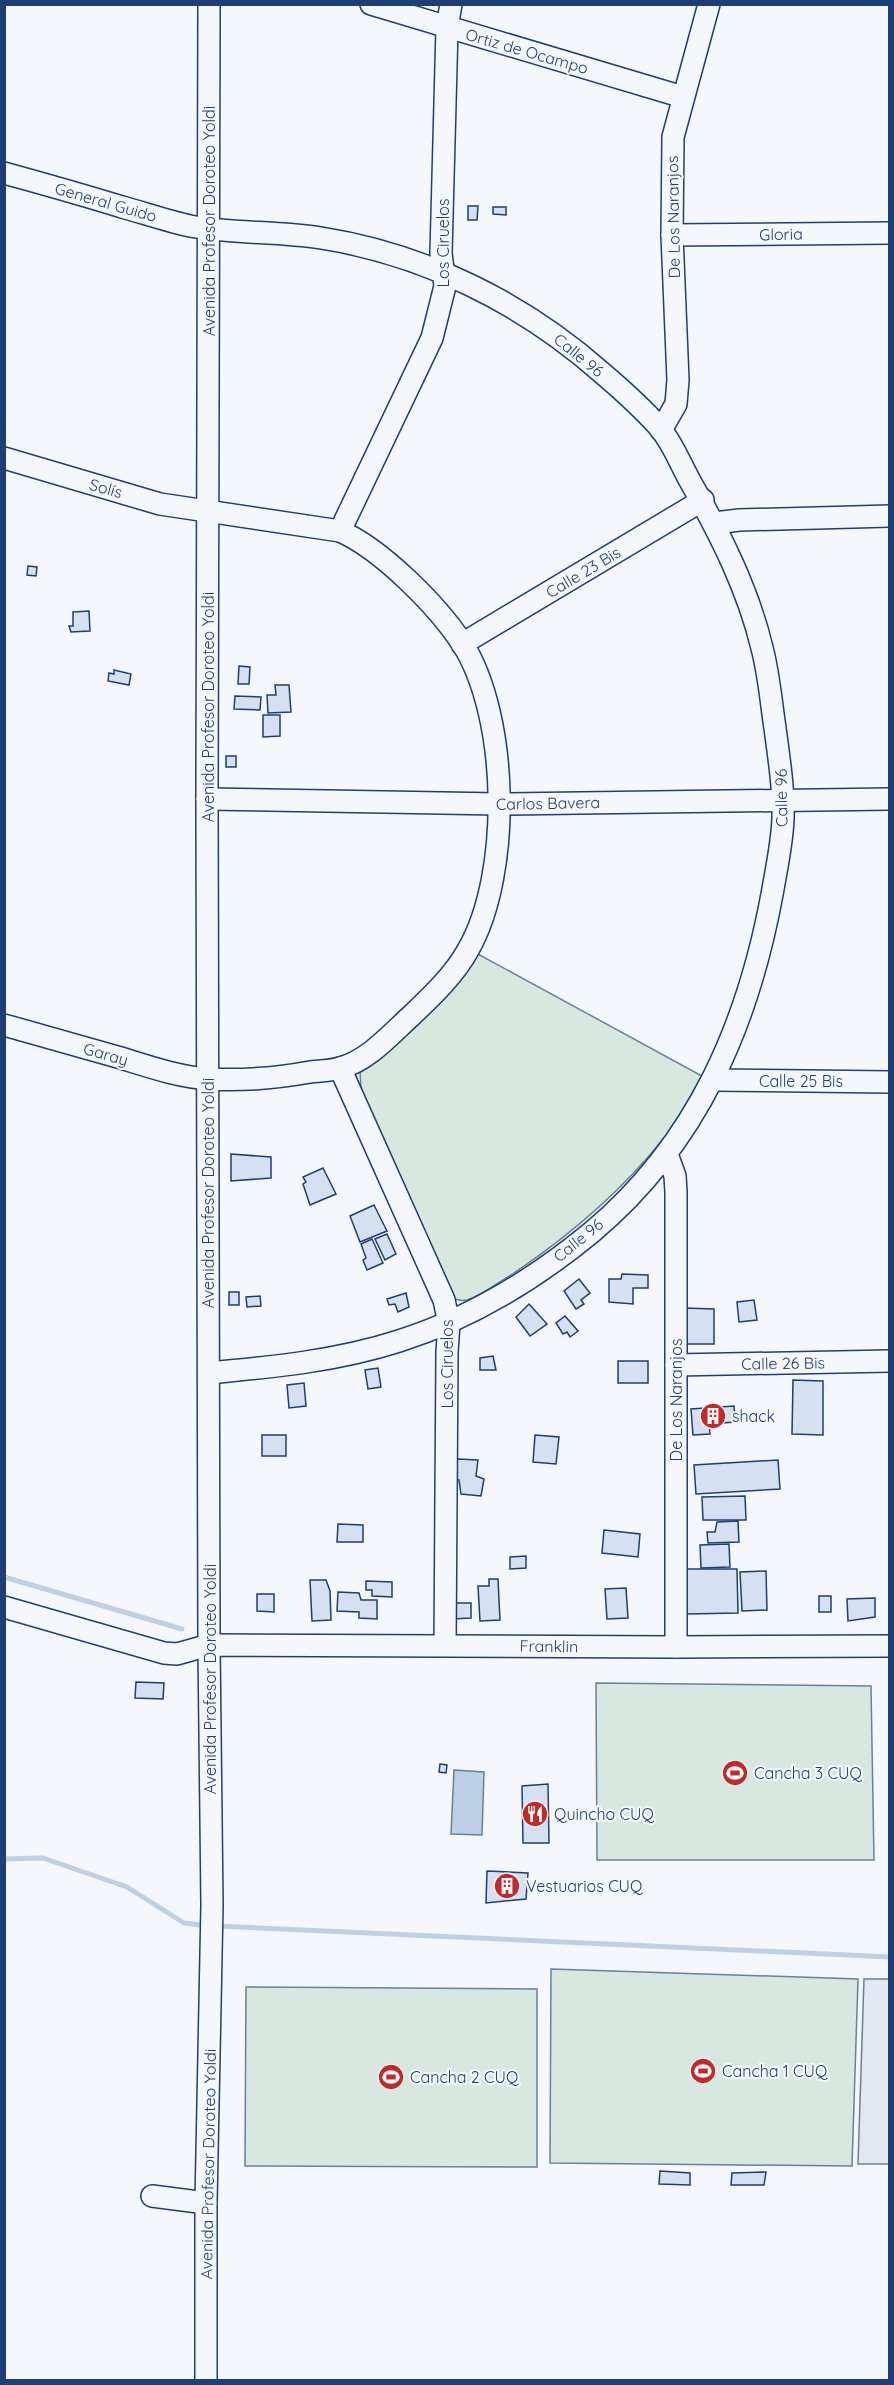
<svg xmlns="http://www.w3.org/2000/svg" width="894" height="2385" font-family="Quicksand,sans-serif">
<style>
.green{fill:#d7e8df;stroke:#687fa3;stroke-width:1.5}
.parking{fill:#e3e8f0;stroke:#687fa3;stroke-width:1.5}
.water{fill:#bed0e5;stroke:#687fa3;stroke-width:1.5}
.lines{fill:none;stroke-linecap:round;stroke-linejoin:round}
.stream{stroke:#bed0e5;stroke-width:5}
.building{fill:#d5e0f0;stroke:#1d3f73;stroke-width:1.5}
.minor-casing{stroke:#1d3f73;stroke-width:24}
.minor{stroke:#f4f7fb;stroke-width:21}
.labels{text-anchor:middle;stroke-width:4.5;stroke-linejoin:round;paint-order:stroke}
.street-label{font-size:16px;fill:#1d3f73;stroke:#f4f7fb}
.poi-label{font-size:16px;fill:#1d3f73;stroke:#f4f7fb;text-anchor:start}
</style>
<rect width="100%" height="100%" fill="#f4f7fb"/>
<g class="green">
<path d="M476,953L702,1076C690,1097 679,1118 664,1138C621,1192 568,1237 511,1275C497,1283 482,1295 467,1300C458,1302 453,1298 446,1293L361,1088L360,1072L364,1065Z"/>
<path d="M596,1683L871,1686L874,1860H597Z"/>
<path d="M551,1969L858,1979L852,2166L550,2163Z"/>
<path d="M246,1987L537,1989V2167L245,2166Z"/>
</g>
<path class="parking" d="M864,1979H889V2164H858Z"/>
<path class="water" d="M454,1770L484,1772L482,1835L451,1834Z"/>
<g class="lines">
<g class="stream">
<path d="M4,1577L182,1629"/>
<path d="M4,1859L43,1858L127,1887L184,1923L208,1926"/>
<path d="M217,1926L890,1957"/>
</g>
</g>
<g class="building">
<path d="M468,206H478L477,220H468Z"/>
<path d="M493,207H506V215L493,214Z"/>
<path d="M28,566L37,567L36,576L27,575Z"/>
<path d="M89,611L90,631L71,632L69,626H73V612Z"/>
<path d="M239,666L250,667L249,684H238Z"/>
<path d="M114,670L131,674L129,685L108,681L109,673L114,674Z"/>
<path d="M275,685H289L291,712L268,713L267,695H276Z"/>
<path d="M235,696L261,697L260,710L234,709Z"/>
<path d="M263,715H280V736L263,737Z"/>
<rect x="226" y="756" width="10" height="11"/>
<path d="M231,1154L271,1157V1178L231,1181Z"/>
<path d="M323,1168L336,1194L310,1205L303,1184L306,1182L303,1177Z"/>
<path d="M374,1205L387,1231L360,1242L350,1216Z"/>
<path d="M387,1234L396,1254L385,1260L375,1239Z"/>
<path d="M372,1239L383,1263L367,1270L363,1260L366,1258L361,1244Z"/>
<path d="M622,1274L648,1275V1288H633V1304L609,1302V1279H621Z"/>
<path d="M579,1279L590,1293L581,1300L584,1304L576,1309L564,1291Z"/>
<rect x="229" y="1292" width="10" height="13"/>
<path d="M406,1293L409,1307L398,1312L395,1304L389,1305L387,1299Z"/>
<path d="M260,1296L261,1306L247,1307L246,1297Z"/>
<path d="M754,1300L757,1320L739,1322L737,1302Z"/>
<path d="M529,1304L547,1324L530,1336L516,1317Z"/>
<path d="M684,1308L714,1309V1344H684Z"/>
<path d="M565,1316L578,1331L570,1337L567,1332L563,1334L556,1323Z"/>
<path d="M493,1356L496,1370H480V1358Z"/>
<rect x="618" y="1361" width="30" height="22"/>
<path d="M378,1368L381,1387L368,1389L365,1370Z"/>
<path d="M793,1380L823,1381V1435L792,1434Z"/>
<path d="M304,1383L306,1406L289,1408L287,1385Z"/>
<path d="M734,1406L735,1422L709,1424L710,1434L693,1435L691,1409Z"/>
<rect x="262" y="1435" width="24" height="21"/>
<path d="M535,1435L559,1437L556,1464L533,1462Z"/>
<path d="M458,1459L478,1460L476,1476L484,1479L481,1496L461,1494L459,1480L454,1478L453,1469Z"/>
<path d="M778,1460L780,1489L696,1494L694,1465Z"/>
<path d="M745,1496L746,1520H703L702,1497Z"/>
<path d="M738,1521L739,1542L708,1543L707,1532H715L717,1522Z"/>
<path d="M338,1524L363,1525V1542H337Z"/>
<path d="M604,1530L640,1534L638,1557L602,1553Z"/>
<path d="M729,1544L730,1567L701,1568L700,1545Z"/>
<path d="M526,1556V1568L510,1569V1557Z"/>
<path d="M685,1569H737L738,1613L686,1614Z"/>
<path d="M766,1571L767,1610L742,1611L740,1572Z"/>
<path d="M489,1579H498L500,1620L480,1621L478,1586H489Z"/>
<path d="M310,1580H326L330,1591L331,1620L312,1621Z"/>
<path d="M366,1581L392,1582V1597L372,1596V1590H366Z"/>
<path d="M626,1588L628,1618L607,1619L605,1589Z"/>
<path d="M338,1592L359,1593L361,1600H377V1619L359,1618V1612L337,1611Z"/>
<path d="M257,1594H274V1612L257,1611Z"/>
<rect x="819" y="1596" width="12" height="16"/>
<path d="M875,1598V1617L848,1621L847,1599Z"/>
<path d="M452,1603H471V1618L452,1619Z"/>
<path d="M136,1682L164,1683L163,1699L135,1698Z"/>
<path d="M440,1764L447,1765L446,1773L439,1772Z"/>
<path d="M548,1784L549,1843H523L522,1786Z"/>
<path d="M487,1871L528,1873L526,1899L486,1903Z"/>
<path d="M660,2171L690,2173V2185L659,2184Z"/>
<path d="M766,2172L764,2185H731L732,2173Z"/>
</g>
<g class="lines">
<g class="minor-casing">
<g id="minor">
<path d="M371,4L683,97"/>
<path d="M4,173C44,184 83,195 122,207C144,213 167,221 190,226C233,234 278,231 321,238C424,254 523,303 601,372C621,389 643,409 660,428C673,444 680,463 690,481C720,534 748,589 762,648C769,674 771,702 775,728C779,759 784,789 783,819C782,843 777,866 773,889C749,1023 698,1143 592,1232C535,1279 469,1319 399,1341C337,1361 273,1367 209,1373"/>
<path d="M672,235L890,233"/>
<path d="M661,430L676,404L678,380L672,235L673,137L709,4"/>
<path d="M4,458L160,504L340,531C381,549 437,605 462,643C509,716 512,874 468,950C455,974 432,996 412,1015C391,1034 368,1061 340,1068C330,1071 319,1071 310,1072C277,1078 243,1081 209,1079C179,1077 150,1067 121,1058C82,1047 43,1036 4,1025"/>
<path d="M715,523L739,520L890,516"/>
<path d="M340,531L432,338L445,286L441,253L447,28L451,4"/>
<path d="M462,644L703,500"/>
<path d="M207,799L499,804L890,799"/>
<path d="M340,1068L444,1300L449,1323L447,1352L445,1645"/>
<path d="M713,1080L890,1082"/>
<path d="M667,1154L675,1176L676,1192V1647"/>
<path d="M676,1365L890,1361"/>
<path d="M4,1607L164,1653L177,1654L209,1645L676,1647L890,1646"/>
<path d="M152,2196L206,2203"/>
<path d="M206,2380V2203L212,1905L209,1645L207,799L209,4"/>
</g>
</g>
<use href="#minor" class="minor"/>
</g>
<defs>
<g id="building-disc" transform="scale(1.35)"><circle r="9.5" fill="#c62828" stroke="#f4f7fb"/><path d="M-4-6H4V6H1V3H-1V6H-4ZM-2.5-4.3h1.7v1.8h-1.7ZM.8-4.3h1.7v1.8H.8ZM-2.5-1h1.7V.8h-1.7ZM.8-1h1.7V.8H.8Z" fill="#fff"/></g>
<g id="stadium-disc" transform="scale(1.35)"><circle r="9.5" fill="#c62828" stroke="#f4f7fb"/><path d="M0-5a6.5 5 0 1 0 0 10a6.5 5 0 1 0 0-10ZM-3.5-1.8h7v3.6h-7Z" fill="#fff"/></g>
<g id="restaurant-disc" transform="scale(1.35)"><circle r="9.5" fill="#c62828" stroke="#f4f7fb"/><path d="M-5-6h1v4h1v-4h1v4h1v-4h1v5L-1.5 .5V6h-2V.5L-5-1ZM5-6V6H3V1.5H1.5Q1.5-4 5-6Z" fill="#fff"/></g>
</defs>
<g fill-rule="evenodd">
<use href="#building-disc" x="713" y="1416"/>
<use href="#stadium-disc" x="735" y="1773"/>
<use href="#restaurant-disc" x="535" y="1814"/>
<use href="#building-disc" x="507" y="1886"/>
<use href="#stadium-disc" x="703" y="2071"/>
<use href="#stadium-disc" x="391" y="2077"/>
</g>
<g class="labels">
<g class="street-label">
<text transform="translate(527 51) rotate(16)" y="6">Ortiz de Ocampo</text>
<text transform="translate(106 202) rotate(16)" y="6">General Guido</text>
<text transform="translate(673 217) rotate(-91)" y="6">De Los Naranjos</text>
<text transform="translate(209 221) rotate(-90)" y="6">Avenida Profesor Doroteo Yoldi</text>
<text transform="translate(781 234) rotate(-1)" y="6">Gloria</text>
<text transform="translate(443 243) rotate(-90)" y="6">Los Ciruelos</text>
<text transform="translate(579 355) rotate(39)" y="6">Calle 96</text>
<text transform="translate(106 488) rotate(16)" y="6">Solís</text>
<text transform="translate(583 572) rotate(-31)" y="6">Calle 23 Bis</text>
<text transform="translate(208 707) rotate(-90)" y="6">Avenida Profesor Doroteo Yoldi</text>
<text transform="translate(781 798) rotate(-91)" y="6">Calle 96</text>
<text transform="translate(548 803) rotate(-1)" y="6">Carlos Bavera</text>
<text transform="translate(106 1054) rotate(16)" y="6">Garay</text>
<text x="801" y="1087">Calle 25 Bis</text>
<text transform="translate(208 1193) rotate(-90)" y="6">Avenida Profesor Doroteo Yoldi</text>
<text transform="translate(578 1240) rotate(-39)" y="6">Calle 96</text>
<text transform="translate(783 1363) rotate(-1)" y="6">Calle 26 Bis</text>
<text transform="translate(447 1364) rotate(-90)" y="6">Los Ciruelos</text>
<text transform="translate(676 1400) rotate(-90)" y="6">De Los Naranjos</text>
<text transform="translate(549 1646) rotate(1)" y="6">Franklin</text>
<text transform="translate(210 1679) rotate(-90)" y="6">Avenida Profesor Doroteo Yoldi</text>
<text transform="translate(208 2164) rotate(-89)" y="6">Avenida Profesor Doroteo Yoldi</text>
</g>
<g class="poi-label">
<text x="732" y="1422">shack</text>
<text x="754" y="1779">Cancha 3 CUQ</text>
<text x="554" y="1820">Quincho CUQ</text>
<text x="526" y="1892">Vestuarios CUQ</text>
<text x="722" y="2077">Cancha 1 CUQ</text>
<text x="410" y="2083">Cancha 2 CUQ</text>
</g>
</g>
<rect width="894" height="2385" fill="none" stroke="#1d3f73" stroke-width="12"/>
</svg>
